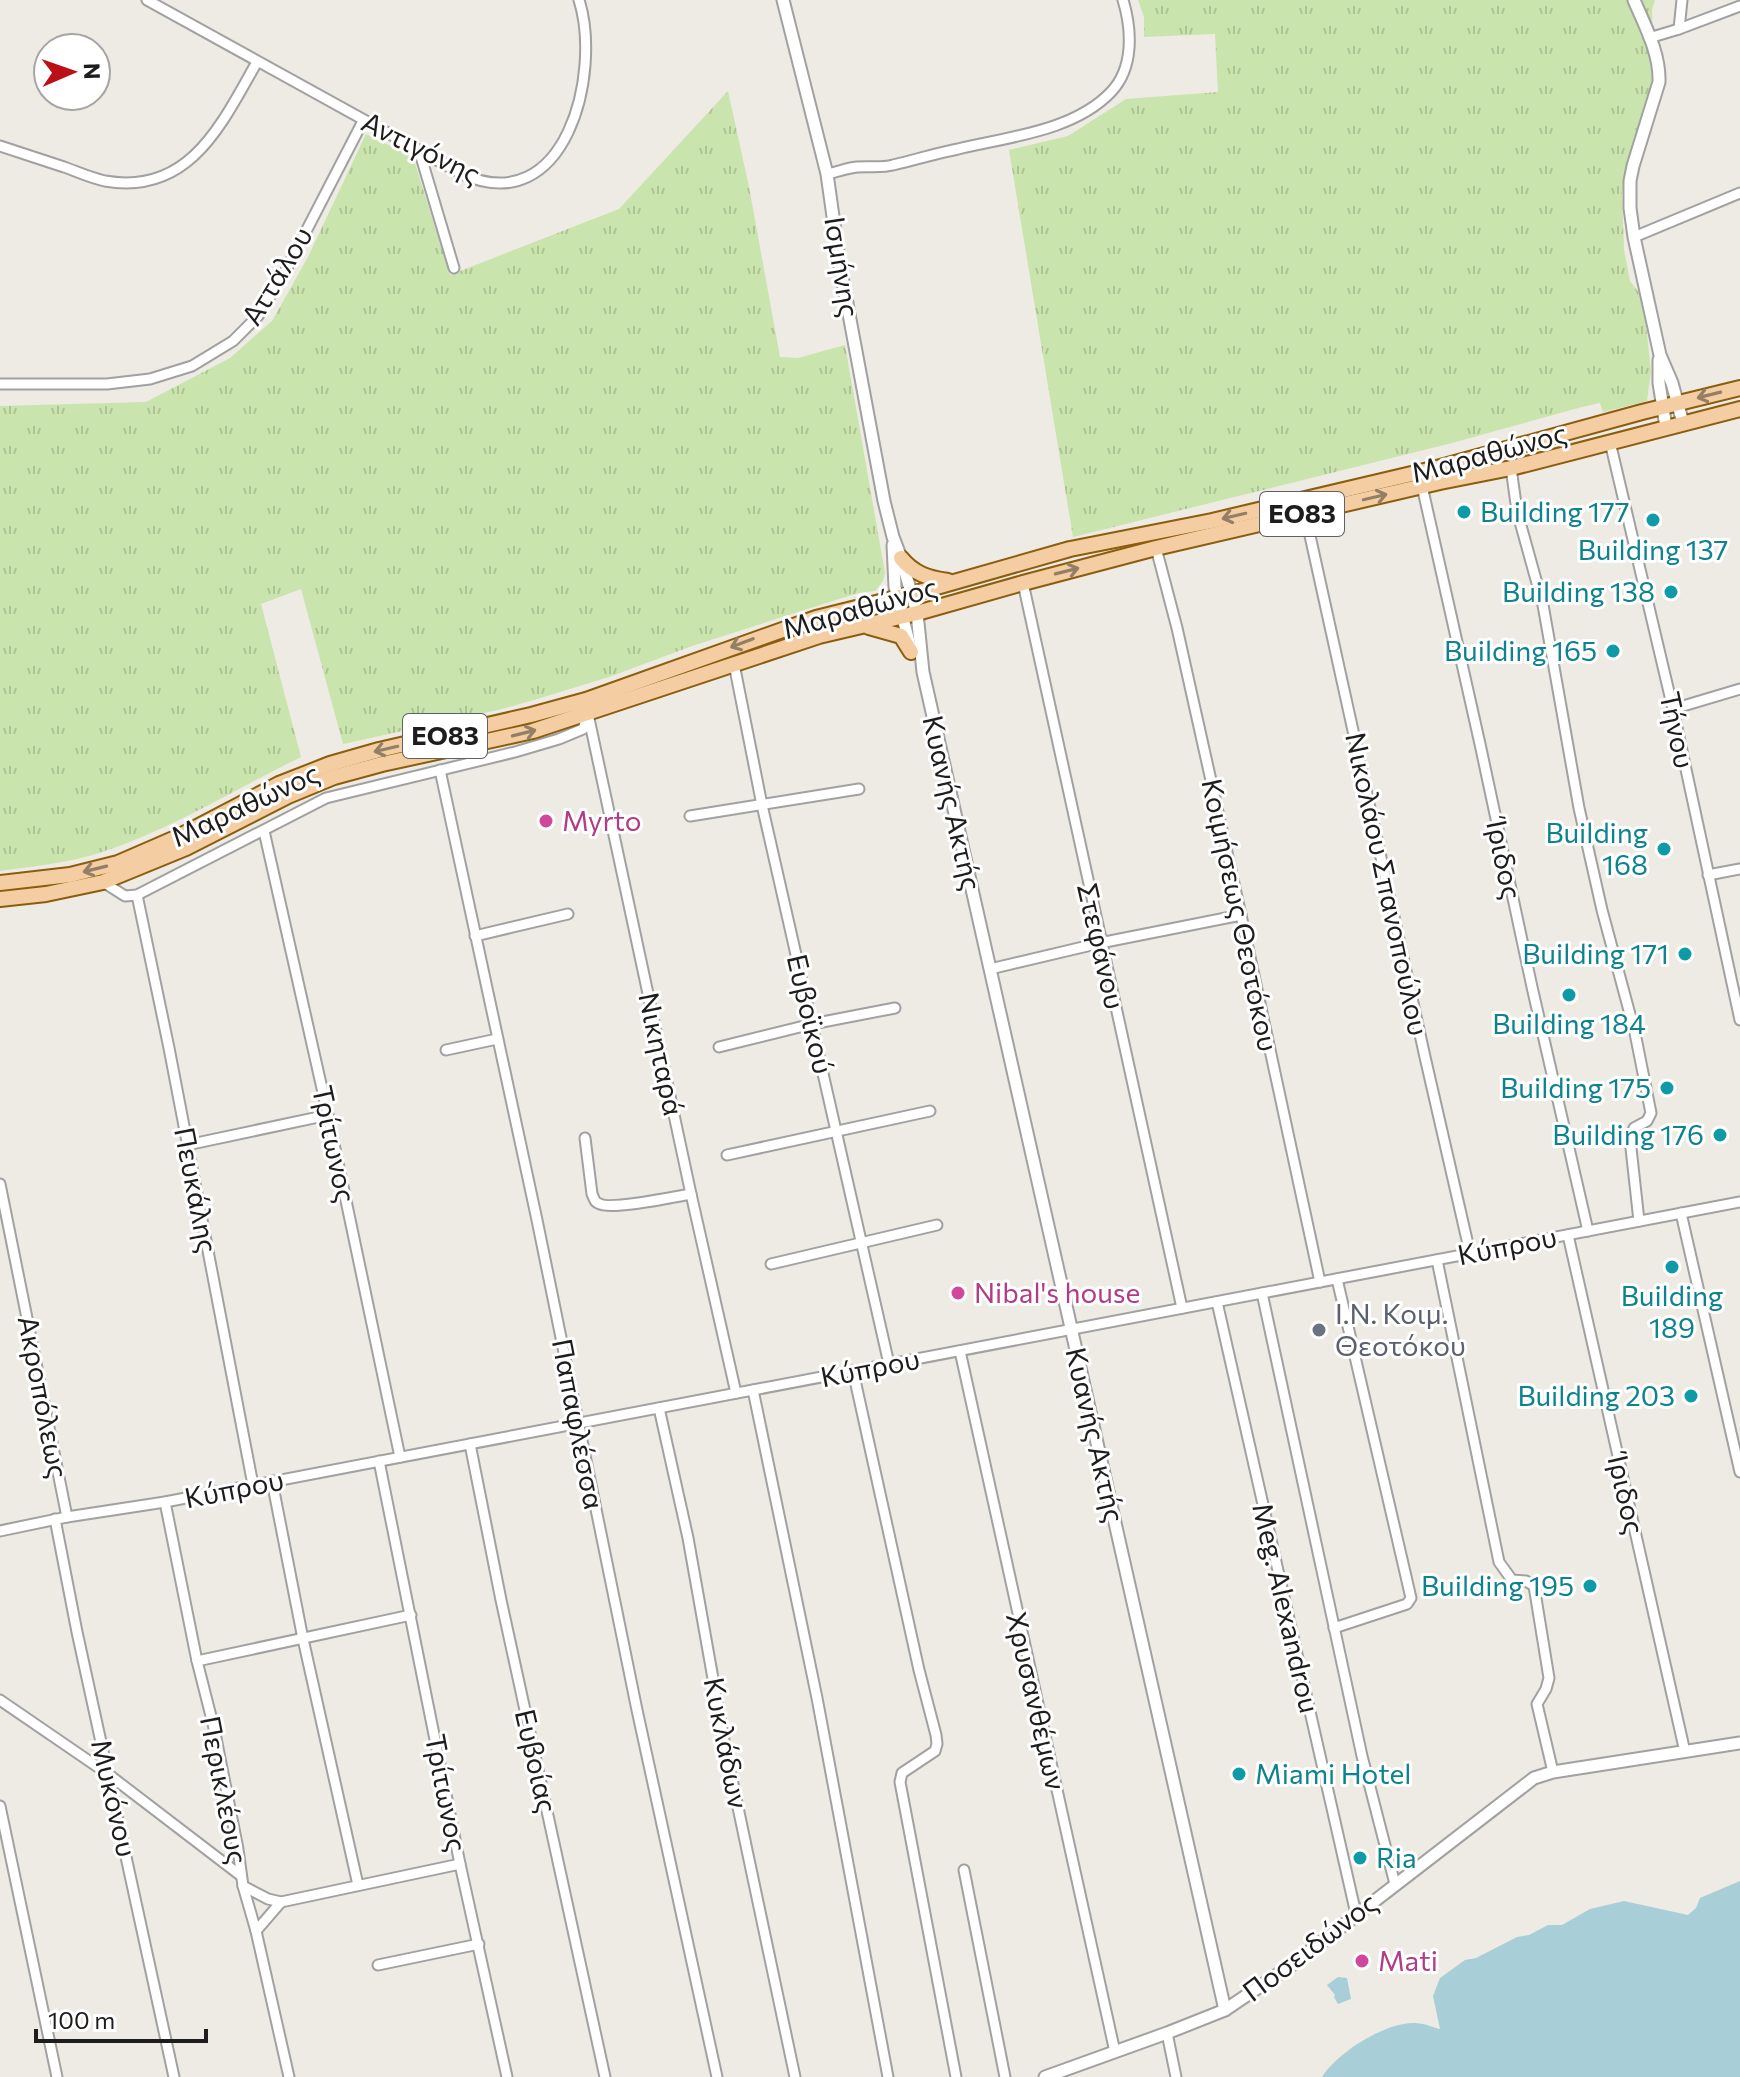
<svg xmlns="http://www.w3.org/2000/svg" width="1740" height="2077" font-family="Commissioner,sans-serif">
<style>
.grass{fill:url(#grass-tufts)}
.water{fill:#a8cfd8}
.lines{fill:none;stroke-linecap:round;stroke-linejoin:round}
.minor-casing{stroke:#a1a1a1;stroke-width:13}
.tertiary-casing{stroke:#a1a1a1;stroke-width:15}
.primary-casing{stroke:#8b5d0c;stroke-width:18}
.minor{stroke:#fff;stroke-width:9}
.tertiary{stroke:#fff;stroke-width:11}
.primary{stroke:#f4cea2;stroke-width:14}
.oneway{stroke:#937e66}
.culture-dot{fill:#0f9aa8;stroke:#fff;stroke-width:3}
.hotel-dot{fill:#d1479c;stroke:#fff;stroke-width:3}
.worship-dot{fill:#6b7280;stroke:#fff;stroke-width:3}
.labels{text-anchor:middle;stroke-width:6;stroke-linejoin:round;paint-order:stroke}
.shield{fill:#fff;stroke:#616161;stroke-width:2}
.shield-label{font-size:26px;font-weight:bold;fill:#1d1d1d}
.street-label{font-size:28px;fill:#1d1d1d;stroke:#fff}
.culture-label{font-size:28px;fill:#0d838f;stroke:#fff;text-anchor:end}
.hotel-label{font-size:28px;fill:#b23c85;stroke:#fff;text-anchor:start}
.worship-label{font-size:28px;fill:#5b616d;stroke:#fff;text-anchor:start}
</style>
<defs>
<pattern id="grass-tufts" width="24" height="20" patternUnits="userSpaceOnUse" patternTransform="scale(2)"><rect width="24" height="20" fill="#cae4ad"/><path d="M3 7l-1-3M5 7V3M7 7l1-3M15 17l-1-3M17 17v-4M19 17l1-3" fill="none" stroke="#adc394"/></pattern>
</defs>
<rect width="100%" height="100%" fill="#eeeae4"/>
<g class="grass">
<path d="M1138,0H1655L1652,10L1653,84L1633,145L1622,192L1624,250L1630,281L1643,298L1651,371L1647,401L1603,412L1600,403L1582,407L1452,443L1073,537L1009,150L1068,136L1126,99L1218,92L1215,34L1144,37V17Z"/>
<path d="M728,91L749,187L780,357L798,358L845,345L885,573L883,581L875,591L858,593L801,611L692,646L609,677L534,700L498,710L343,744L301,589L261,604L301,757C235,789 172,829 102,852C70,863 34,866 0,871V406L146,402L230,358L272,321L308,257L366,134L413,157L450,275L619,209Z"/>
</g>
<g class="water">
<path d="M1740,1881V2077H1322C1337,2053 1385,2022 1415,2023C1423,2023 1432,2027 1440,2029L1433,1996L1440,1978L1465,1960L1476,1958L1517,1937L1529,1935L1548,1925H1562L1590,1909L1624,1901L1688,1915L1696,1908L1700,1898Z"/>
<path d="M1338,1977L1347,1978L1351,1999L1338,2004L1334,1997L1335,1995L1327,1985Z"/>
</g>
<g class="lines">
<g class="minor-casing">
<g id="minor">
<path d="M147,0L462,174C566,221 602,73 579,0"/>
<path d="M1679,29L1682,0"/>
<path d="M1649,38L1679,29L1740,6"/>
<path d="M0,146C21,153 43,160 64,167C78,172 91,178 105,181C190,196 222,123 257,62"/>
<path d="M419,150L454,268"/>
<path d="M827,174C837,172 847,168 857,167C869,166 882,168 893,165C915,160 937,153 958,149C1008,137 1074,131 1111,92C1134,68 1132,30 1123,0"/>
<path d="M1634,237L1740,193"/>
<path d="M0,384H107L150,379L192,366L233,341L258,316L286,270L363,121"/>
<path d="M1610,442L1673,709L1740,1020"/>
<path d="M1511,468L1517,511L1543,605L1579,808L1602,910L1635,1033L1651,1113L1647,1121L1634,1128L1630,1139L1639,1221"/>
<path d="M1422,486L1480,744L1532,987L1588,1231"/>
<path d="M1305,513L1425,1057L1470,1253"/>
<path d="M1156,548L1177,628L1241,915L1320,1282"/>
<path d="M1023,583L1182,1308"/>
<path d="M734,664L762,805L889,1364"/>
<path d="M1673,709L1740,689"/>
<path d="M588,714L691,1194L736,1393"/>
<path d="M440,770L537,1220L637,1710L717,2077"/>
<path d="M690,816L859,789"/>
<path d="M264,831L328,1115L400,1457"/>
<path d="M1708,875L1740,869"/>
<path d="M103,882L125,896L137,895L326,798L515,752L559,739L583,729L588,714"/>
<path d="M137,895L169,1048L253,1485"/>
<path d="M475,936L568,914"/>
<path d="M990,969L1100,943L1241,915"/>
<path d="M719,1047L812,1024L895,1008"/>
<path d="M446,1050L497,1039"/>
<path d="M585,1138L592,1194C595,1200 594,1202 600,1204C612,1210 673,1197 691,1194"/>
<path d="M187,1145L328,1115"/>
<path d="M727,1155L930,1111"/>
<path d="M0,1184L67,1517"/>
<path d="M1681,1213L1740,1472"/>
<path d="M1568,1235L1685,1752"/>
<path d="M1437,1260L1499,1562L1512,1580L1526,1581L1534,1586L1549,1678L1546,1689L1537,1704L1553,1772"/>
<path d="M771,1264L937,1225"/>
<path d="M1262,1293L1362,1756L1395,1884"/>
<path d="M1217,1302L1356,1914"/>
<path d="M960,1351L1115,2052"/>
<path d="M853,1371L919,1670L936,1735L937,1744L935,1751L902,1773L900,1782L956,2077"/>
<path d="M753,1390L817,1698L888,2077"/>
<path d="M659,1408L688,1538L725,1746L795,2077"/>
<path d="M470,1444L501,1600L605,2077"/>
<path d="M379,1461L460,1864L507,2077"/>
<path d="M272,1481L303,1639L358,1885"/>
<path d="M165,1502L197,1661L214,1728L238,1849L243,1886L256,1931L289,2077"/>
<path d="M55,1519L77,1632L174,2077"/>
<path d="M0,1531L67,1517L165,1502L1740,1202"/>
<path d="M1334,1628L1407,1604L1411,1598L1337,1279"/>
<path d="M197,1661L411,1615"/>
<path d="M0,1700L108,1774L240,1875"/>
<path d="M0,1806L57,2077"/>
<path d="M964,1870L1005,2077"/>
<path d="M243,1886L268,1899L281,1902L460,1864"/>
<path d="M256,1931L281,1902"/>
<path d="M378,1965L479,1944"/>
<path d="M1167,2033L1176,2077"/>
</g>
</g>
<g class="tertiary-casing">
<g id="tertiary">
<path d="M783,0L827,174L840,266L884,501L893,537L901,558L917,613L923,672L1225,2010"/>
<path d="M1634,0C1645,26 1660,53 1659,82L1633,166L1630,181V208L1634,237L1660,355L1672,383L1683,423"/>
<path d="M1659,360V383L1666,427"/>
<path d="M893,545L895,587L910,646"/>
<path d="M1045,2077L1167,2033L1225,2010L1293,1964L1534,1778L1553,1772L1740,1743"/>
</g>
</g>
<g class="primary-casing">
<g id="primary">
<path d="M901,558C914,574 928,578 948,581"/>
<path d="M869,627L901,636L911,652"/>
<path d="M0,883L70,875L118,863L178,837L279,784L330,764L379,750L531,715L586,700L816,618L912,594L1070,549L1212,521L1437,468L1642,412L1740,388"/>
<path d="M0,899L46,894L103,882L186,848L288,796L334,777L382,764L533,731L819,636L917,613L1023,583L1156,548L1440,482L1511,468L1740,409"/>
</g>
</g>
<use href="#minor" class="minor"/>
<use href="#tertiary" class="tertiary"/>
<use href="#primary" class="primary"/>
</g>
<defs><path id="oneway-shaft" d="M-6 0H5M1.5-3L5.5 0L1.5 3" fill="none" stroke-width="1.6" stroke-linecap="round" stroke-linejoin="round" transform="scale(2)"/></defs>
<g class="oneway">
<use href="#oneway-shaft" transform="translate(1709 395) rotate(166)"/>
<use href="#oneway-shaft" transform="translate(1375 497) rotate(-13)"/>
<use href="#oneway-shaft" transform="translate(1234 516) rotate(167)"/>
<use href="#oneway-shaft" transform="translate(1067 571) rotate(-14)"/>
<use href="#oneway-shaft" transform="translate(742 643) rotate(159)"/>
<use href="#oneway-shaft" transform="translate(524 733) rotate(-14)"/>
<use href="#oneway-shaft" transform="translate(386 749) rotate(167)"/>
<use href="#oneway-shaft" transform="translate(95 869) rotate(166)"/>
</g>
<g class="culture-dot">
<circle cx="1464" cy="512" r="8"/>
<circle cx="1653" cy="520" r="8"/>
<circle cx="1671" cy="592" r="8"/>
<circle cx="1613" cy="651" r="8"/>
<circle cx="1664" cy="849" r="8"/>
<circle cx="1685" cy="954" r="8"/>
<circle cx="1569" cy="995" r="8"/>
<circle cx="1667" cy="1088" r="8"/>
<circle cx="1720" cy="1135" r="8"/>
<circle cx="1672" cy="1267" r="8"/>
<circle cx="1691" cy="1396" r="8"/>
<circle cx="1590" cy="1586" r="8"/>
<circle cx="1239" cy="1774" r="8"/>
<circle cx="1360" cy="1858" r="8"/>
</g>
<g class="hotel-dot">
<circle cx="546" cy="821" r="8"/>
<circle cx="958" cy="1293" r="8"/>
<circle cx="1362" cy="1961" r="8"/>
</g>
<circle class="worship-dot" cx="1319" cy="1330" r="8"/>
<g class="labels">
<g class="shield">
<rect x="1260" y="492" width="84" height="44" rx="6"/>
<rect x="403" y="714" width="84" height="44" rx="6"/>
</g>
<g class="shield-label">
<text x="1302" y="523">ΕΟ83</text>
<text x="445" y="745">ΕΟ83</text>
</g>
<g class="street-label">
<text transform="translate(421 148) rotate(26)" y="10">Αντιγόνης</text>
<text transform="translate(842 267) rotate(81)" y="10">Ισμήνης</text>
<text transform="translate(277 276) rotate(-59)" y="10">Αττάλου</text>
<text transform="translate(1489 453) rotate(-15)" y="10">Μαραθώνος</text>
<text transform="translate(860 608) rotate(-16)" y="10">Μαραθώνος</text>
<text transform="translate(1677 730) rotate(78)" y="10">Τήνου</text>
<text transform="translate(952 803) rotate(77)" y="10">Κυανής Ακτής</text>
<text transform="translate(245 805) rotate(-25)" y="10">Μαραθώνος</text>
<text transform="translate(1504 859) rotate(78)" y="10">Ίριδος</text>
<text transform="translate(1387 884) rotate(78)" y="10">Νικολάου Σπανοπούλου</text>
<text transform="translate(1240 915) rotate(78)" y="10">Κοιμήσεως Θεοτόκου</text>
<text transform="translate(1101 946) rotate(77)" y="10">Στεφάνου</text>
<text transform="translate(810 1014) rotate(77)" y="10">Ευβοϊκού</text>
<text transform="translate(661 1054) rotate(78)" y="10">Νικηταρά</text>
<text transform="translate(334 1144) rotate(78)" y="10">Τρίτωνος</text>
<text transform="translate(196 1190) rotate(79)" y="10">Πευκάλης</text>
<text transform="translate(1507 1246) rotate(-11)" y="10">Κύπρου</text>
<text transform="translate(870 1368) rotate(-11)" y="10">Κύπρου</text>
<text transform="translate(43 1397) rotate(79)" y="10">Ακροπόλεως</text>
<text transform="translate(578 1424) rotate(79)" y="10">Παπαφλέσσα</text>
<text transform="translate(1095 1435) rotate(77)" y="10">Κυανής Ακτής</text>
<text transform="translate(234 1489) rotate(-11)" y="10">Κύπρου</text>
<text transform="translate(1626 1494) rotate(77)" y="10">Ίριδος</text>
<text transform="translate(1286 1608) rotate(77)" y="10">Meg. Alexandrou</text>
<text transform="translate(1036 1701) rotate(77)" y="10">Χρυσανθέμων</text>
<text transform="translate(726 1743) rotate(79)" y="10">Κυκλάδων</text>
<text transform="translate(536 1761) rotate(77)" y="10">Ευβοίας</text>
<text transform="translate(224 1790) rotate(79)" y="10">Περικλέους</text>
<text transform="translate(446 1793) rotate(79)" y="10">Τρίτωνος</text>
<text transform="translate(114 1798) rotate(77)" y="10">Μυκόνου</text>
<text transform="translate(1310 1947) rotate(-37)" y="10">Ποσειδώνος</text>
</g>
<g class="culture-label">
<text x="1480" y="522" text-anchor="start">Building 177</text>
<text x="1653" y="560" text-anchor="middle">Building 137</text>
<text x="1655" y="602">Building 138</text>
<text x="1597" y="661">Building 165</text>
<text x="1648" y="843">Building<tspan x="1648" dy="32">168</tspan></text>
<text x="1669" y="964">Building 171</text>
<text x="1569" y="1034" text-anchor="middle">Building 184</text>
<text x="1651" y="1098">Building 175</text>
<text x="1704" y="1145">Building 176</text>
<text x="1672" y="1306" text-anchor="middle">Building<tspan x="1672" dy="32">189</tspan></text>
<text x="1675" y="1406">Building 203</text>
<text x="1574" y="1596">Building 195</text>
<text x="1255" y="1784" text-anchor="start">Miami Hotel</text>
<text x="1376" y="1868" text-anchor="start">Ria</text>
</g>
<g class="hotel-label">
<text x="562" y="831">Myrto</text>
<text x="974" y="1303">Nibal's house</text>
<text x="1378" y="1971">Mati</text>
</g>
<g class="worship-label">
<text x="1335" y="1324">Ι.Ν. Κοιμ.<tspan x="1335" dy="32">Θεοτόκου</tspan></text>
</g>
</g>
<g transform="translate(72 72) rotate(88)"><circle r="38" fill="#ffffff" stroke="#a5a5a5" stroke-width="2"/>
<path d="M0-6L14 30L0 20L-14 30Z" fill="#bb1015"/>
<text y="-12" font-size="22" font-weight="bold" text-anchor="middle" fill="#1d1d1d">N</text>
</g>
<path d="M36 2029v12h170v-12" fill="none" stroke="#1d1d1d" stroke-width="4"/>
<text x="48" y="2029" font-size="24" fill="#1d1d1d" stroke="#ffffff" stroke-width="6" paint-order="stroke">100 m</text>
</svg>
